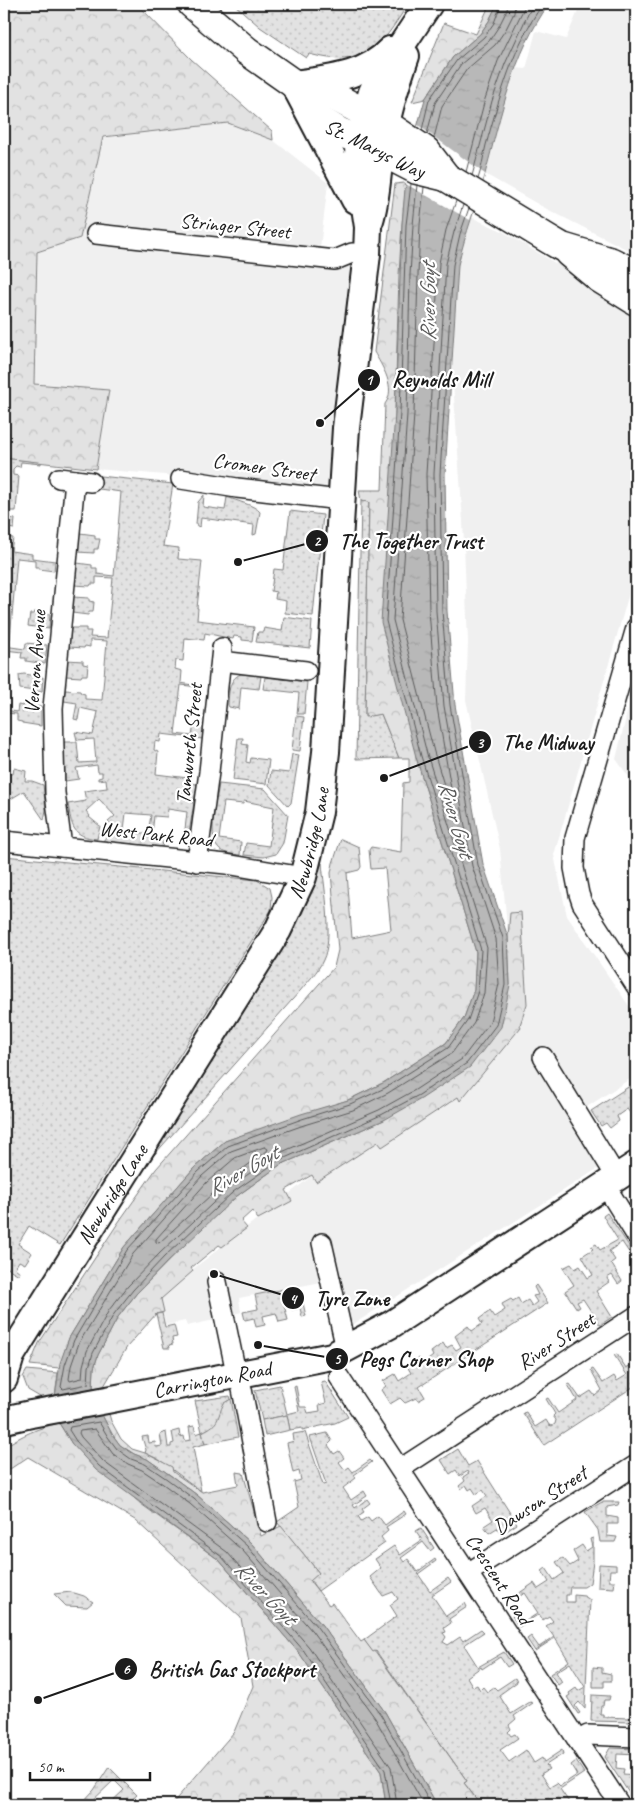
<svg xmlns="http://www.w3.org/2000/svg" width="640" height="1809" font-family="Caveat,sans-serif">
<style>
.built{fill:#f0f0f0}
.grass{fill:url(#grass-dots);stroke:#7f7f7f;fill-rule:evenodd}
.forest{fill:url(#forest-crowns);stroke:#7f7f7f}
.water{fill:url(#water-ripples);stroke:#7a7a7a}
.pier{fill:#fff}
.lines{fill:none;stroke-linecap:round;stroke-linejoin:round}
.shore{stroke:#5a5a5a;stroke-width:1}
.street-casing{stroke:#1c1c1c;stroke-width:22}
.secondary-casing{stroke:#1c1c1c;stroke-width:30}
.primary-casing{stroke:#1c1c1c;stroke-width:31}
.street{stroke:#fff;stroke-width:19}
.secondary{stroke:#fff;stroke-width:26}
.primary{stroke:#fff;stroke-width:28}
.labels{text-anchor:middle;stroke-width:4.5;stroke-linejoin:round;paint-order:stroke}
.street-label{font-size:21px;fill:#1c1c1c;stroke:#fff}
.water-label{font-size:22px;font-style:italic;fill:#5a5a5a;stroke:#fff}
.leader{fill:none;stroke:#1c1c1c;stroke-width:2}
.callout-dot{fill:#1c1c1c;stroke:#fff;stroke-width:2}
.mark-label{font-size:15px;text-anchor:middle;font-weight:bold;fill:#fff}
.callout-label{font-size:22px;text-anchor:middle;font-weight:bold;fill:#1c1c1c;stroke:#fff;stroke-width:4.5;stroke-linejoin:round;paint-order:stroke}
</style>
<defs>
<pattern id="grass-dots" width="8" height="8" patternUnits="userSpaceOnUse" patternTransform="scale(1.25)"><rect width="8" height="8" fill="#e2e2e2"/><path d="M2 2h.1M6 6h.1" fill="none" stroke="#c1c1c1" stroke-width="1.8" stroke-linecap="round"/></pattern>
<pattern id="forest-crowns" width="20" height="18" patternUnits="userSpaceOnUse" patternTransform="scale(1.25)"><rect width="20" height="18" fill="#e2e2e2"/><path d="M2 6a3 3 0 1 1 6 0M12 15a3 3 0 1 1 6 0" fill="none" stroke="#c1c1c1"/></pattern>
<pattern id="water-ripples" width="26" height="14" patternUnits="userSpaceOnUse" patternTransform="scale(1.25)"><rect width="26" height="14" fill="#b8b8b8"/><path d="M2 4q2-2 4 0t4 0M15 11q2-2 4 0t4 0" fill="none" stroke="#9e9e9e"/></pattern>
</defs>
<rect width="100%" height="100%" fill="#fff"/>
<filter id="ink" filterUnits="userSpaceOnUse"><feTurbulence type="fractalNoise" baseFrequency=".02" numOctaves="2"/><feDisplacementMap in="SourceGraphic" scale="10" xChannelSelector="R" yChannelSelector="G"/><feConvolveMatrix kernelMatrix="1 2 1 2 8 2 1 2 1" color-interpolation-filters="sRGB"/></filter>
<g filter="url(#ink)">
<g class="built">
<path d="M581,4H636V254L543,207L485,174L503,104L515,68L526,69L536,31L566,39Z"/>
<path d="M228,123L273,140L328,183L320,248L349,259L354,272L326,489L96,469L109,390L34,384L37,252L80,238L103,137Z"/>
<path d="M471,217L502,231L636,312V569L554,855L567,916L636,1016V1075L576,1114L605,1164L349,1327L337,1279L239,1298L241,1312L214,1320L187,1326L185,1321L166,1325L160,1299L179,1280L331,1161L513,993L500,849L466,700L468,642L463,521L452,369L458,265L464,235Z"/>
<path d="M636,676V787L616,759Z"/>
</g>
<g class="grass">
<path d="M234,4H408C380,49 366,69 309,54L306,58L260,27Z"/>
<path d="M4,458L41,462V464L21,462L20,467L16,466L13,469V475L19,476L16,511H8L7,518L15,519L14,529L8,528L7,537L13,538L11,551L32,554V558L55,561L54,571L39,569V567H35V560L17,558L10,639L4,638Z"/>
<path d="M100,476L173,484L163,546L179,548L178,559L202,561L197,608H198L197,620L254,627L252,641L242,640V637L234,636L233,639L205,633L204,640L185,638L183,661L176,660L175,669L182,671L181,683L198,686V687L181,685L175,734L192,736L194,724L205,725L203,739L161,734L160,742L155,741L154,750L158,752L156,774L188,778L187,783L197,784L188,839L184,838L187,812L168,809L167,817L154,816L152,834L164,837L162,847L103,841L113,828L108,822L115,816L99,799L86,811L90,816L89,817L100,826L97,839C72,836 72,827 68,804L86,801L84,791L107,788L106,779L98,780V778L102,777V772H98L97,765L76,768L79,779L65,781L64,742H77L79,763L96,762L94,739L77,740L75,732L93,735L98,712L80,708L78,720L74,719L77,703L64,701L65,690L80,691L81,693L85,694V699L102,700L107,641L90,640V647L85,646L84,648L69,647L71,628H86V631H91L90,637L107,638L113,578L96,577V584H91L90,586L74,585L77,563L92,565V568H97V574L114,576L121,492L99,489ZM126,813L151,815L148,833H136L124,830Z"/>
<path d="M204,495L203,507L225,510L227,497C236,501 255,505 260,512L256,534L253,535L254,525L201,518L200,527L197,526L196,524L198,502Z"/>
<path d="M361,501L369,502L365,716L381,714L399,758L356,759Z"/>
<path d="M290,511L323,515L313,616L285,613L286,601L275,599L276,592L271,591L274,569L283,570Z"/>
<path d="M80,533L95,535V539H100L98,549H94V553L77,552Z"/>
<path d="M73,597L89,598V601L94,602L93,612H89L88,615L72,613Z"/>
<path d="M34,612L50,614L49,629L28,626L30,614H34Z"/>
<path d="M284,617L312,621L310,648L256,642L258,632H263L264,628L282,631Z"/>
<path d="M26,643L47,645L45,664L26,661V658H21L22,652L5,650L4,659V646L25,649Z"/>
<path d="M67,660L83,661V664L88,665L87,675H82L81,677L66,676Z"/>
<path d="M24,674L43,677L42,692L20,689L19,675Z"/>
<path d="M241,674L261,676L259,689L241,687L239,709L229,707L228,705C229,693 228,679 241,674Z"/>
<path d="M265,677L307,682L304,714H297L299,693L263,689Z"/>
<path d="M23,704L41,707V726L22,723V722L17,721V714L4,713V710L17,712L18,705L23,706Z"/>
<path d="M296,716L304,717L300,751L292,750Z"/>
<path d="M238,738H243L242,744L248,745L246,762L250,763L251,758L269,760L266,784L233,780Z"/>
<path d="M292,754L299,755L291,803L288,806L269,785L271,771L289,773Z"/>
<path d="M14,768L26,771L25,781H32L43,785L46,810L44,820L24,791L4,803L11,814L9,816L4,808V773L13,774Z"/>
<path d="M219,784L265,789L288,815L283,843L276,854L264,857L244,855L246,843L269,846L274,807L244,801L243,804L224,802L219,839L241,842L240,855C233,854 226,854 220,850C206,840 217,799 219,784Z"/>
<path d="M4,856L257,880L270,888L272,897L271,910L60,1245L29,1226L18,1244L32,1253L25,1264L19,1261L15,1268L20,1272L19,1275L4,1266Z"/>
<path d="M322,863C324,889 334,938 323,960C318,972 308,981 300,991L146,1164L301,911Z"/>
<path d="M636,1082V1110L631,1114L627,1109L617,1116L619,1121L610,1128L606,1123L601,1126L591,1111Z"/>
<path d="M607,1213L631,1249L628,1251L622,1242L609,1251L615,1260L611,1263L622,1281L618,1284L612,1275L607,1278L609,1282L596,1291L612,1317L600,1325L583,1299L577,1302L580,1307L577,1309L565,1291L574,1285L563,1268L571,1264L575,1269L580,1266L588,1278L593,1275L582,1256L593,1249L591,1247L596,1244L600,1250L618,1240L603,1216Z"/>
<path d="M536,1285L548,1303L419,1387L425,1397L418,1401L416,1398L405,1403L400,1398L390,1404L381,1390L386,1386L383,1381L395,1374L399,1381L411,1373L407,1366L419,1358L423,1364L433,1356L431,1352L443,1343L446,1348L452,1345L456,1350L461,1347L455,1336L468,1326L472,1331L482,1324L479,1319L490,1311L494,1317L505,1310L502,1304L511,1299L513,1301L518,1298L521,1304L528,1300L532,1306L537,1302L533,1296L538,1295L534,1287Z"/>
<path d="M299,1286L306,1316L302,1317L300,1308L292,1310L290,1303L284,1305L288,1320L279,1322L276,1313L263,1316L265,1325L256,1327L254,1318L245,1320L243,1312L258,1309L255,1295Z"/>
<path d="M162,1313L165,1327L174,1325L177,1337L172,1338L173,1344L169,1345L170,1348H164L156,1314Z"/>
<path d="M617,1354L626,1368L636,1362V1385L544,1445L523,1413L526,1412L535,1427L546,1420L549,1425L552,1426L555,1424L556,1420L553,1416L555,1414L546,1399L548,1398L558,1413L577,1400L568,1385L570,1384L580,1398L591,1391L595,1396L602,1390L591,1370L593,1369L603,1383L614,1376L617,1381L627,1375L614,1355Z"/>
<path d="M325,1381L348,1417L335,1423L302,1430V1428L290,1430L287,1415L262,1420L255,1390L280,1385L287,1414L299,1411L294,1387L296,1386L300,1407H306L308,1413L320,1411L319,1405L326,1403L321,1382Z"/>
<path d="M230,1396L231,1399C219,1406 224,1410 219,1420C216,1426 208,1429 202,1432L205,1444L193,1447L201,1491L158,1459L145,1453L146,1450L142,1437L148,1436L149,1443L155,1442L156,1447L162,1446L160,1434L166,1432L168,1447H171V1444L174,1443L172,1432L179,1430L180,1437L184,1436L185,1441L191,1440L189,1427L194,1426L196,1434L202,1432L195,1401Z"/>
<path d="M305,1432L323,1485L326,1484L310,1437L327,1433L332,1441L328,1445L334,1454L339,1451L344,1458L339,1462L345,1470L349,1467L353,1472L370,1460L372,1462L354,1475L356,1478L343,1488L351,1500L364,1491L367,1496L353,1505L355,1508L367,1499L370,1503L362,1509L364,1512L358,1516L361,1521L368,1517L371,1521L378,1516L385,1525L404,1511L406,1514L386,1527L388,1531L381,1537L385,1543L318,1591L310,1580L319,1573L277,1522L299,1507L294,1482L301,1480L299,1471L293,1473L287,1443L294,1441L293,1434Z"/>
<path d="M458,1449L468,1466L477,1461L517,1524L502,1534L497,1528L489,1533L484,1526L493,1520L485,1508L476,1513L472,1506L487,1496L483,1490L476,1494L472,1488L469,1490L466,1485L461,1489L459,1486L465,1481L463,1477L469,1473L468,1471L460,1476L456,1470L450,1474L441,1460Z"/>
<path d="M602,1502H619L618,1505L607,1507V1516L618,1518V1524H607V1536L617,1537L615,1542H600L598,1530L585,1512Z"/>
<path d="M421,1528L434,1548L430,1551L423,1542L401,1558L404,1562L408,1559L417,1572L435,1559L436,1561L418,1574L430,1591L448,1578L451,1582L432,1595L446,1616L465,1603L467,1607L449,1619L451,1623L444,1628L446,1632L443,1633L446,1637L443,1642L448,1645L460,1637L463,1641L481,1629L484,1632L464,1645L478,1667L504,1652L512,1664L507,1667L500,1657L482,1669L481,1667L467,1677L473,1687L477,1685L480,1690L483,1687L487,1692L494,1687L497,1690L515,1678L517,1682L499,1695L511,1714L530,1702L533,1703L514,1716L516,1719L509,1725L511,1729L508,1732L511,1736L515,1734L518,1738L500,1750L509,1762L526,1750L534,1763L542,1758L544,1762L562,1750L563,1754L546,1765L549,1769L541,1774L550,1787L557,1783L560,1786L577,1775L571,1765L576,1761L584,1773L560,1789L571,1805H481L464,1783L467,1781L376,1651L373,1653L364,1640L397,1616L390,1605L398,1599L393,1592L383,1596L370,1577L381,1568L375,1559L394,1546L400,1555L422,1540L416,1531Z"/>
<path d="M593,1538V1562L590,1583L584,1587H570L569,1595H566V1602H574V1595L584,1596L590,1600L585,1709L579,1702L575,1706L580,1713L578,1714L567,1697L570,1695L569,1693L576,1688L578,1691L585,1687L570,1663L556,1672L562,1682L558,1685L550,1674L569,1661L555,1638L535,1651L527,1639L531,1636L539,1647L554,1637L546,1626L553,1621L549,1616L543,1620L539,1614L519,1627L512,1616L516,1613L523,1623L538,1613L525,1593L513,1600L512,1598L534,1583L538,1589L549,1582L542,1571L546,1568L554,1580L564,1573L556,1562L563,1558L570,1566L578,1561L573,1551L582,1545L586,1551L592,1547L590,1539Z"/>
<path d="M599,1564L616,1565V1570H610L609,1581H615L614,1588L598,1587Z"/>
<path d="M71,1592L84,1596L93,1602L87,1607L66,1606L54,1594Z"/>
<path d="M593,1667L602,1668V1672L611,1674V1681H604V1687H593Z"/>
<path d="M592,1695L610,1696L609,1700H604L603,1706H601L600,1714H603V1717L630,1718L631,1707H634L633,1722L591,1721Z"/>
<path d="M610,1748L636,1749V1755L617,1754L616,1768L624,1769L623,1774L636,1775V1793H629L605,1757Z"/>
<path d="M109,1767L137,1795L130,1801L134,1805H108L124,1790L114,1780L88,1805H80L94,1790Z"/>
</g>
<g class="forest">
<path d="M4,4H137L191,59L272,131L273,140L228,123L103,137L80,238L37,252L34,384L109,390L96,469L4,458Z"/>
<path d="M490,4H497L489,21L480,34L453,57L425,99L412,102L444,23L476,34Z"/>
<path d="M404,183L406,184L402,224L399,275L395,413L416,757L476,952L474,990L464,1018L446,1043L383,1083L348,1100L225,1141L194,1168L124,1247L69,1338L59,1368L30,1365L39,1343L118,1223L156,1169L334,967L338,950L331,873L333,863L341,839L359,847L361,867L359,870L347,873L352,938L391,930L385,868L371,869L369,850L371,847L401,852L403,783L409,782V758H399L381,714L365,717L369,502L361,501L359,490H382L385,404C397,388 382,366 374,352L395,184Z"/>
<path d="M521,912L527,1004L520,1025L521,1027L460,1101L458,1097L382,1147L378,1142L316,1182L312,1175L286,1190L292,1201L258,1219L252,1211L241,1221L247,1228L222,1247L219,1245L191,1268L193,1271L161,1299L164,1312L156,1314L127,1347L104,1386L93,1388L94,1368L98,1355L118,1317L136,1294L202,1227L237,1196L280,1165L384,1120L510,985L508,937L510,913Z"/>
<path d="M27,1370L58,1373L55,1397H40L28,1390L23,1377Z"/>
<path d="M231,1399L238,1437L205,1444L202,1432C221,1423 216,1419 224,1403Z"/>
<path d="M109,1414L111,1421L121,1439L132,1449L145,1453L172,1467L173,1472L202,1492L238,1485L236,1472L243,1473L261,1536L281,1526L319,1573L310,1581L329,1605L332,1603L361,1642L364,1640L373,1652L375,1651L467,1781L464,1783L481,1805H437L385,1712L321,1624L251,1543L197,1495L170,1475L147,1459L134,1454L120,1445L112,1434L102,1415Z"/>
<path d="M287,1415L290,1430L265,1436L262,1420Z"/>
<path d="M59,1423L72,1444L141,1504L219,1560L300,1654L381,1772L386,1805H171L234,1732L253,1686L241,1618L135,1520L28,1457L4,1473V1447C22,1435 38,1428 59,1423Z"/>
</g>
<g class="water">
<path d="M497,4H549C513,54 501,115 485,174C477,204 465,234 458,265L445,474L447,611L455,705L483,864L508,937L510,985L501,1027L470,1067L421,1099L384,1120L280,1165L237,1196L168,1261L136,1294L118,1317L98,1355L94,1368L93,1388L55,1397L60,1363L69,1338L124,1247L194,1168L225,1141L301,1114L348,1100L383,1083L446,1043L464,1018L474,990L476,952L416,757L381,622L395,413L402,224L405,189L413,157V142L425,99L453,57L480,34L489,21Z"/>
<path d="M102,1415L112,1434L120,1445L134,1454L147,1459L170,1475L197,1495L251,1543L321,1624L385,1712L437,1805H386L381,1772L300,1654L219,1560L96,1470L72,1444L59,1423Z"/>
</g>
<path class="pier" d="M418,125L485,174L470,220L404,183Z"/>
<g class="lines">
<g class="shore">
<path d="M422,130L429,100L457,60L484,37L494,23L501,4"/>
<path d="M427,134L435,103L461,64L489,41L499,26L507,10L508,4"/>
<path d="M434,138L442,106L467,69L495,45L506,29L514,13L515,4"/>
<path d="M466,172L485,99L498,61L526,4"/>
<path d="M472,176L492,101L505,64L529,12L535,4"/>
<path d="M478,179C482,168 483,157 486,145C499,99 514,43 543,4"/>
<path d="M411,184L406,225L400,413L386,621L421,756L481,950L478,991L468,1020L448,1048L385,1088L350,1104L302,1119L228,1146L198,1172L127,1250L74,1340L65,1365L61,1387L63,1389L88,1384L89,1367L93,1353L114,1314L133,1290L164,1257L233,1192L278,1161L381,1115L419,1095L467,1063L496,1025L505,985L503,938L478,865L450,705L442,611L440,474L453,265L460,234L469,208"/>
<path d="M417,185L413,225L410,275L407,414L393,620L427,754L487,948L484,993L474,1023L452,1053L388,1093L353,1110L304,1125L231,1151L202,1176L133,1254L79,1343L71,1366L69,1379L70,1381L82,1378L83,1366L87,1351L109,1310L128,1286L160,1253L229,1188L275,1155L379,1110L415,1090L462,1059L490,1022L499,984L496,939L472,866L444,706L436,611L434,474L446,264L454,232L463,205"/>
<path d="M424,187L420,225L418,275L414,414L400,620L434,752L447,795L449,797L452,794L437,707L429,611L426,474L439,263L446,230L456,201"/>
<path d="M265,1147L268,1149L267,1151L225,1182L159,1243L156,1242V1239L207,1182L235,1158Z"/>
<path d="M391,1805L385,1770L304,1651L222,1557L99,1466L76,1441L69,1430L70,1427L99,1422L108,1437L117,1449L131,1459L145,1464L167,1479L194,1499L247,1546L317,1627L381,1715L431,1805"/>
<path d="M397,1805L391,1767L309,1647L227,1552L104,1462L81,1437L79,1433L80,1431L95,1429L113,1454L128,1464L142,1470L163,1484L190,1504L243,1551L312,1631L375,1718L424,1805"/>
</g>
<g class="street-casing">
<g id="street">
<path d="M96,234L335,260L352,253L367,254"/>
<path d="M59,478L91,482"/>
<path d="M181,479L237,488L340,500"/>
<path d="M636,628L575,838L574,868L579,894L582,903L636,986"/>
<path d="M221,661L306,671"/>
<path d="M4,841L226,864L303,877"/>
<path d="M62,847L55,793L53,708L75,480"/>
<path d="M197,862L209,772L222,648"/>
<path d="M543,1057L617,1178"/>
<path d="M605,1185L636,1235"/>
<path d="M322,1243L346,1349"/>
<path d="M217,1282L234,1363L242,1389L267,1522"/>
<path d="M339,1377L620,1805"/>
<path d="M400,1469L636,1316"/>
<path d="M468,1573L636,1465"/>
<path d="M578,1741L588,1735L636,1737"/>
</g>
</g>
<g class="secondary-casing">
<g id="secondary">
<path d="M355,200L294,84C328,79 365,77 390,50"/>
<path d="M370,220C377,197 377,173 381,150C386,117 395,87 406,56"/>
<path id="s1" d="M4,1379L11,1356L22,1338L278,930L303,877L319,812L326,752L346,428L367,254L368,227L365,207L357,185V168L359,140L372,92L377,82L429,4"/>
<path id="s2" d="M4,1420L31,1414L107,1400L332,1356L392,1324L636,1165"/>
</g>
</g>
<g class="primary-casing">
<g id="primary">
<path id="s3" d="M192,4L247,51L294,84L320,120L340,132L359,140L417,170L446,177"/>
<path d="M294,84L331,95L386,124L426,151L446,177L550,240L562,247L612,262L636,274"/>
<path d="M569,253L599,278L636,301"/>
</g>
</g>
<use href="#street" class="street"/>
<use href="#secondary" class="secondary"/>
<use href="#primary" class="primary"/>
</g>
</g>
<g class="labels">
<g class="street-label">
<text dy="7" stroke="none"><textPath href="#s3" startOffset="236">St. Marys Way</textPath></text>
<text transform="translate(235 226) rotate(6)" y="7">Stringer Street</text>
<text transform="translate(264 467) rotate(8)" y="7">Cromer Street</text>
<text transform="translate(35 662) rotate(-86)" y="7">Vernon Avenue</text>
<text transform="translate(189 744) rotate(-84)" y="7">Tamworth Street</text>
<text transform="translate(156 834) rotate(6)" y="7">West Park Road</text>
<text dy="7" stroke="none"><textPath href="#s1" startOffset="620">Newbridge Lane</textPath></text>
<text dy="7" stroke="none"><textPath href="#s1" startOffset="215">Newbridge Lane</textPath></text>
<text transform="translate(556 1341) rotate(-33)" y="7">River Street</text>
<text dy="7" stroke="none"><textPath href="#s2" startOffset="212">Carrington Road</textPath></text>
<text transform="translate(540 1500) rotate(-33)" y="7">Dawson Street</text>
<text transform="translate(499 1579) rotate(57)" y="7">Crescent Road</text>
</g>
<g class="water-label">
<text transform="translate(427 302) rotate(-90)" y="8">River Goyt</text>
<text transform="translate(457 819) rotate(74)" y="8">River Goyt</text>
<text transform="translate(242 1170) rotate(-30)" y="8">River Goyt</text>
<text transform="translate(266 1592) rotate(46)" y="8">River Goyt</text>
</g>
</g>
<path class="leader" d="M320 423L369 380M238 562L317 541M384 778L480 742M214 1274L293 1298M258 1345L337 1359M38 1700L126 1669"/>
<g class="callout-dot">
<circle cx="320" cy="423" r="5"/>
<circle cx="238" cy="562" r="5"/>
<circle cx="384" cy="778" r="5"/>
<circle cx="214" cy="1274" r="5"/>
<circle cx="258" cy="1345" r="5"/>
<circle cx="38" cy="1700" r="5"/>
<circle cx="369" cy="380" r="12"/>
<circle cx="317" cy="541" r="12"/>
<circle cx="480" cy="742" r="12"/>
<circle cx="293" cy="1298" r="12"/>
<circle cx="337" cy="1359" r="12"/>
<circle cx="126" cy="1669" r="12"/>
</g>
<g class="mark-label">
<text x="369" y="385">1</text>
<text x="317" y="546">2</text>
<text x="480" y="748">3</text>
<text x="293" y="1304">4</text>
<text x="337" y="1364">5</text>
<text x="126" y="1674">6</text>
</g>
<g class="callout-label">
<text x="441" y="387">Reynolds Mill</text>
<text x="411" y="549">The Together Trust</text>
<text x="548" y="750">The Midway</text>
<text x="352" y="1306">Tyre Zone</text>
<text x="426" y="1367">Pegs Corner Shop</text>
<text x="232" y="1677">British Gas Stockport</text>
</g>
<rect width="640" height="1809" fill="none" stroke="#fff" stroke-width="20"/>
<rect x="10" y="10" width="620" height="1789" fill="none" stroke="#1c1c1c" stroke-width="2" filter="url(#ink)"/>
<path d="M30 1772v8h120v-8" fill="none" stroke="#1c1c1c" stroke-width="2.5"/>
<text x="38" y="1772" font-size="15" fill="#1c1c1c" stroke="#ffffff" stroke-width="4" paint-order="stroke">50 m</text>
</svg>
